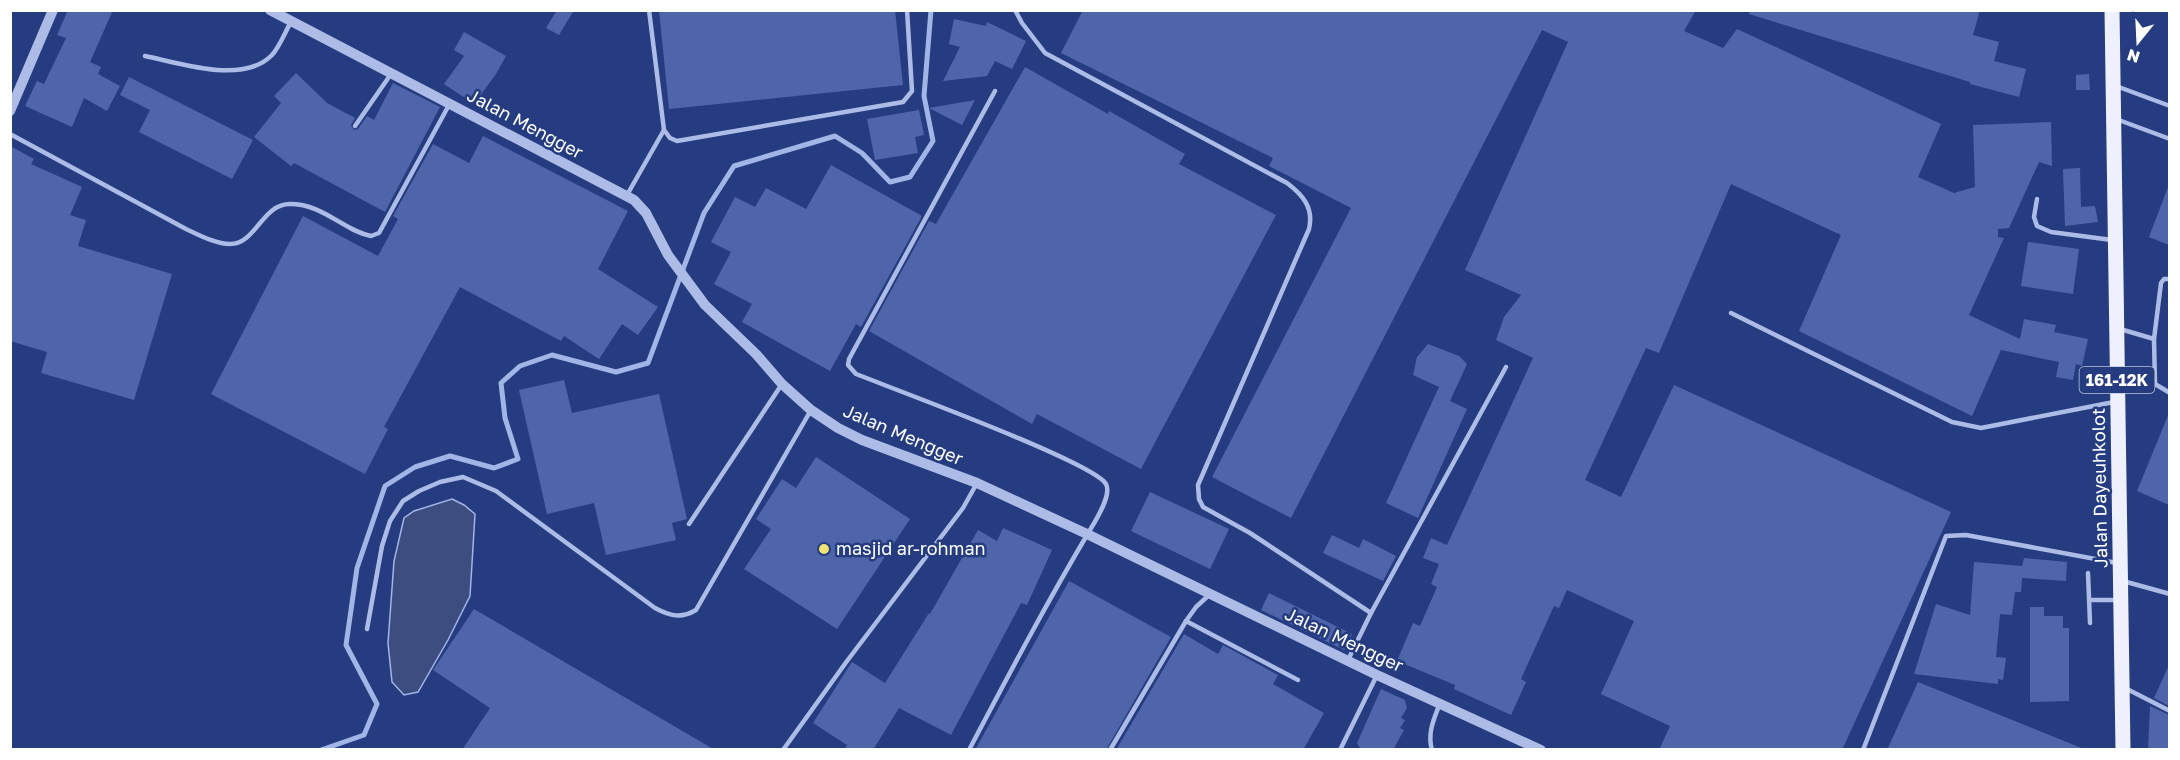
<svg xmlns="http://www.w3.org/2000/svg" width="2180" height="760" font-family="'Golos Text',sans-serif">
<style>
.water{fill:#3d4d80;stroke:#a1b5e7;stroke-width:1.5}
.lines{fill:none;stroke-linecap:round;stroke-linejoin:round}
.stream{stroke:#a1b5e7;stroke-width:5}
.building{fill:#4e66a9}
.service{stroke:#adbce6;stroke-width:4.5}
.tertiary{stroke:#adbce6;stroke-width:10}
.primary{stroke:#eef1fd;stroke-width:15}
.poi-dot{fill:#f0e371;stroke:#253c81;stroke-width:2}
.labels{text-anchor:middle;stroke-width:5;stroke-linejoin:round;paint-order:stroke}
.shield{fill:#253c81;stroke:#bec4d9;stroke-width:1.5}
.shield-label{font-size:16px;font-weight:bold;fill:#fff}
.street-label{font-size:18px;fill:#fff;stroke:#253c81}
.poi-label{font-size:18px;fill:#fff;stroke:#253c81;text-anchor:start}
</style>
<rect width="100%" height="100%" fill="#253c81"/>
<path class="water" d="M452,499L464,505L475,514L470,596L448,640L418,692L404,695L392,682L388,643L394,561L404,518L414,511Z"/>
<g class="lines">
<path class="stream" d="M321,750L364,735L377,704L346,645L357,568L385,486L415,467L450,456L494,468L518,459L505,418L501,383L520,366L552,355L616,372L648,363L704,213L734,166L835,136L862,153L890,182L910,177L933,141L924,96L931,10"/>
</g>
<g class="building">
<path d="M68,10H113L90,62L101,67L98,74L120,86L107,111L84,98L72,127L25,106L37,81L44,84L66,38L57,35Z"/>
<path d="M557,10H574L559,35L546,28Z"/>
<path d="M659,10H895L903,85L669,109Z"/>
<path d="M1083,10H1696L1684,31L1723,48L1737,29L1941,124L1918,177L1954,193L1975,187L1973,125L2051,122L2052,166L2039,162L2009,228L1998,229V237L2004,238L1969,315L2020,339L2024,319L2056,325L2054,332L2088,339L2082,366L2076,364L2073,380L2056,377L2059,362L2001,350L1972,416L1799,331L1841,235L1731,184L1659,353L1646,348L1585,480L1621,497L1674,385L1951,512L1842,750H1659L1670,726L1601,694L1634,621L1567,590L1559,608L1554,606L1521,679L1526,682L1511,715L1454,689L1455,685L1397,661L1413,623L1420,626L1437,587L1431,584L1439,564L1423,558L1431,538L1447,545L1533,358L1496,340L1504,317L1521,295L1465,270L1568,42L1542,30L1291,518L1212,477L1351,208L1269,166L1273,158L1061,53Z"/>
<path d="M1749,10H1980L1973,35L1999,42L1994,61L2026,69L2019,97L1970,84V82L1749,14Z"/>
<path d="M954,19L986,26L987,22L1026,41L1012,69L995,61L987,76L943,81L960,47L949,44Z"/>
<path d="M464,32L506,56L496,74L474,104L444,84L464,56L454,50Z"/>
<path d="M1025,67L1108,114L1109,111L1185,154L1179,164L1276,215L1141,469L1037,414L1032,424L869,331L929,221L936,224Z"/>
<path d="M296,73L327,103L355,118L351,125L354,130L358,129L367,116L374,120L393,83L440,107L385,212L294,163L291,166L254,137L281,103L274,96Z"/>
<path d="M2089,74L2090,90H2076V75Z"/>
<path d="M129,77L253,140L232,179L139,132L150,110L120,95Z"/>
<path d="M975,100L962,125L929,108Z"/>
<path d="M919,110L924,135L915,137L918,153L875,160L867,119Z"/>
<path d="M483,136L628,211L598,269L658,307L638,335L622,324L599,359L564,336L561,341L460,287L384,427L388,429L365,474L211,394L303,216L378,256L398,219L393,216L433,144L469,163Z"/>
<path d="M10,146L34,159L31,164L82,187L70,215L86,220L78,246L172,274L134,400L41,373L47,352L10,341Z"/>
<path d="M831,165L922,216L861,327L856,324L830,371L742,322L752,304L714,284L731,252L711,242L735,197L755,207L766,188L806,209Z"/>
<path d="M2080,168L2081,207L2095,206L2098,222L2065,226L2063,169Z"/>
<path d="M2168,187H2169V245L2149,237Z"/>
<path d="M2028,242L2079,249L2073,294L2021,286Z"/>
<path d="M1428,344L1459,356L1467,364L1450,401L1467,409L1418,518L1386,503L1439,387L1413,375L1417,357Z"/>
<path d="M564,380L572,413L659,394L687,519L672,523L676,540L606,555L594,503L547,514L519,390Z"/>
<path d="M2169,413V505L2137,491Z"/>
<path d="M816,457L910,519L837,629L744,569L771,529L756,519L782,479L796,488Z"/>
<path d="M1150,492L1229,529L1210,569L1131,531Z"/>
<path d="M1003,528L1052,550L1027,605L1021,603L951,735L899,708L873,750H844L847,745L813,723L850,665L852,662L885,683L929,613L930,614L978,530L997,541Z"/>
<path d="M1332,535L1359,548L1363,539L1396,556L1383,581L1323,553Z"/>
<path d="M2024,558L2067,562L2066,581L2022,578L2021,592H2015L2012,615L2000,614L1996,657L2006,658L2003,680L1998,679V684L1914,674L1936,604L1970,615L1974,562L2022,566Z"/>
<path d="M1069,581L1171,637L1106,750H975Z"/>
<path d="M1269,593L1352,634L1344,650L1261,610Z"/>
<path d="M2030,607H2044V616H2063V628H2069V701L2030,702Z"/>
<path d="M474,609L715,750H462L490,708L433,670Z"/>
<path d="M1184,634L1218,654L1223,645L1278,675L1273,684L1324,713L1303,750H1116Z"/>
<path d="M2169,665V706L2154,698Z"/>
<path d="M1918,682L2084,749V750H1887Z"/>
<path d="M1381,689L1405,700L1407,708L1401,718L1405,720L1400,728L1404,730L1393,750H1361L1357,743Z"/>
<path d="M2150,706L2169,715V750H2148Z"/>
</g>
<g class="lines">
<g class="service">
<path d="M1015,10L1022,23L1045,53L1287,183C1303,195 1314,208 1309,229L1198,485L1199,499L1203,507L1250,533L1371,613"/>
<path d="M145,56C180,63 243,85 272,55C280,46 285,32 291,22"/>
<path d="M2116,86L2170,106"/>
<path d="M2116,119L2170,139"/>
<path d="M355,126L391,74"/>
<path d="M664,130L670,138L677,141L903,102L912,91L907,10"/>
<path d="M10,134L186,229C199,235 216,244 230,244C256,244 262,204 290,204C324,204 342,230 371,236L379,233L449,105"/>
<path d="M627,195L664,130L649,10"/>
<path d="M2037,199L2034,217L2037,226L2051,232L2112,240"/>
<path d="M1731,313L1952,422L1981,428L2114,402"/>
<path d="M2120,329L2154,339L2161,283L2164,279H2170"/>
<path d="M2154,339L2155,384L2170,393"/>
<path d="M689,524L782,384"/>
<path d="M2088,573L2090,623"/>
<path d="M2123,581L2170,594"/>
<path d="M2090,600H2117"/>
<path d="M1186,621L1298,680"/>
<path d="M367,629L382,546L390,521L403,501L419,491L440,482L463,477L496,491L655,608C670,616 681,619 696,610L811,410"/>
<path d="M1348,660L1371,613L1506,367"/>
<path d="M2127,689L2170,711"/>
<path d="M783,750L847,661L963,508L977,483"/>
<path d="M969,750C1008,676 1047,602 1090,530C1096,520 1112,495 1106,484C1093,462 893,389 856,374L848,365L849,359L995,91"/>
<path d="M1110,750L1186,621L1196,607L1209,595"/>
<path d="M1340,750L1377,675"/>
<path d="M1432,750C1427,733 1434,719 1440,703"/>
<path d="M1863,750L1946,536L1966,535L2117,563"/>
</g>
<g class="tertiary">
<path d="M270,10L634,200L646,213L668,255L705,305L756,354L782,384L811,410L838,428L862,440L977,483L1087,534L1377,675L1541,750"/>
<path d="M10,111L53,10"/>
</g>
<path class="primary" d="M2112,10L2123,750"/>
</g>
<circle class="poi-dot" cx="824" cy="549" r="6"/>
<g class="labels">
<rect class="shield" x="2079.5" y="367" width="75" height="26" rx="4.5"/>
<g class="shield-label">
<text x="2117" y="386">161-12K</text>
</g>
<g class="street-label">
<text transform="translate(525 124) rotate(28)" y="6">Jalan Mengger</text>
<text transform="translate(903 435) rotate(23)" y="6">Jalan Mengger</text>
<text transform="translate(2100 488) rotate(-91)" y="6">Jalan Dayeuhkolot</text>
<text transform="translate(1344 640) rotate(25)" y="6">Jalan Mengger</text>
</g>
<g class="poi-label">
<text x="836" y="555">masjid ar-rohman</text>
</g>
</g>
<rect width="2180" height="760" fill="none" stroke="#ffffff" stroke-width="24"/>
<g transform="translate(2138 42) rotate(198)" stroke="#253c81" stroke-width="4.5" paint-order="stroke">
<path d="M0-4.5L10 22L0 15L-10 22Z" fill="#ffffff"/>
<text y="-9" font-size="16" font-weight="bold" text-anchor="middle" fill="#ffffff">N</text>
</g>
</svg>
